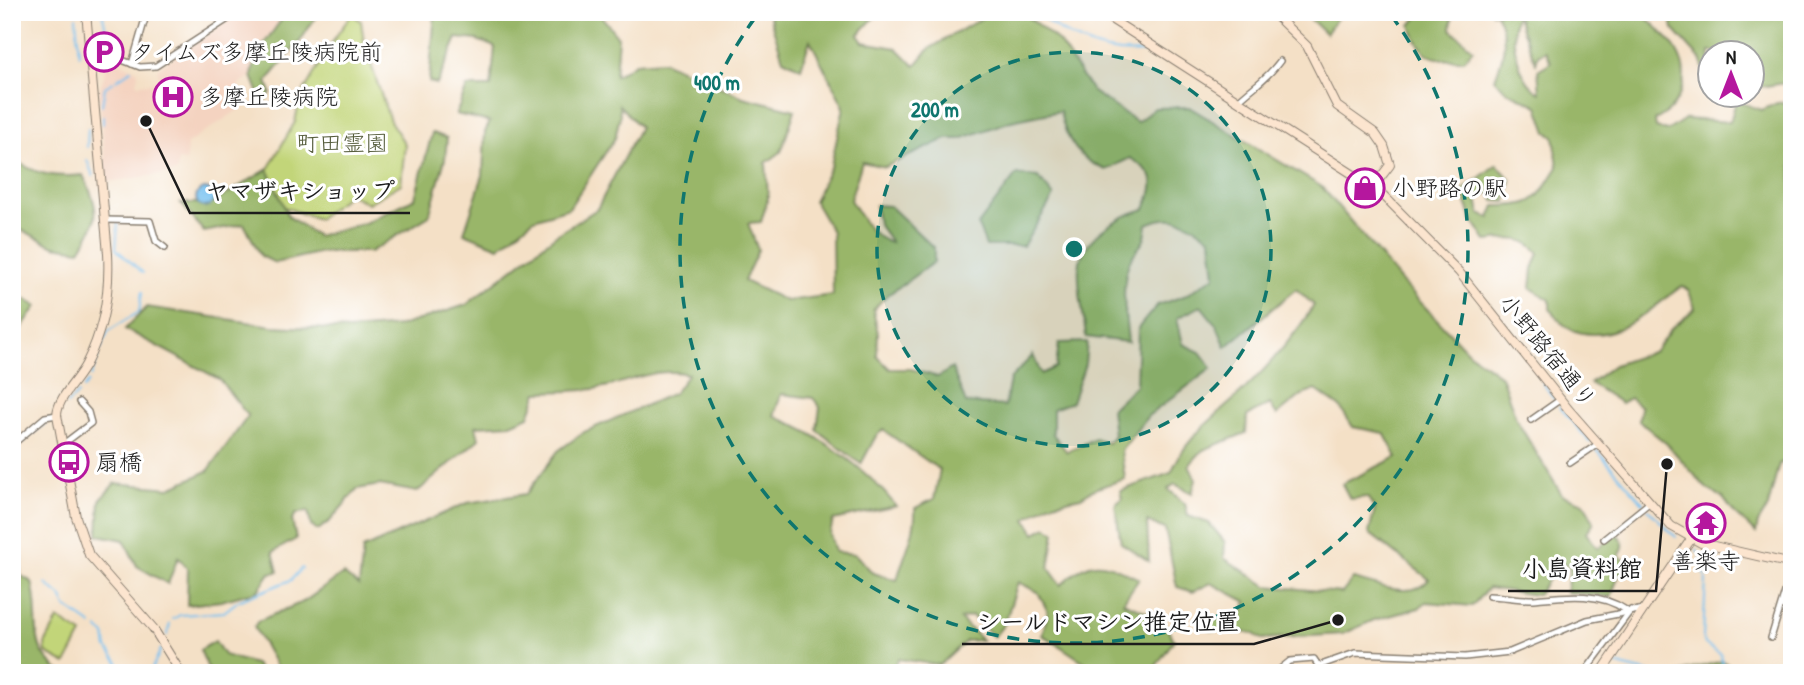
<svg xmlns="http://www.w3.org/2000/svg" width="1804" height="685" font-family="'Patrick Hand','Klee One',sans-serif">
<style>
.built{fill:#f4d3c0}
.green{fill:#c2d579;stroke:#6f784a;stroke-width:2}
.forest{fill:#99b669;stroke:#5a6942;stroke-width:2;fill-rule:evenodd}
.water{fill:#77c1f0;stroke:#4a6e86;stroke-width:2}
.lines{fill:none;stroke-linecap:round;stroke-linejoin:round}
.stream{stroke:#77c1f0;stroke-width:2}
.street-casing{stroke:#887e71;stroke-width:8}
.secondary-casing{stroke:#887e71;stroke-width:10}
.street{stroke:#fff;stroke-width:5}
.secondary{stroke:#fce5cf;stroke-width:8}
.ring{fill:none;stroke:#0f766e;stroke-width:3.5;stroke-dasharray:12 9}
.labels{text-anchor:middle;stroke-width:6;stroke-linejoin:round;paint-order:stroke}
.poi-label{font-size:23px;fill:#1c1c1c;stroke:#fff;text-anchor:start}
.park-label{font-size:23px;fill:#565d3d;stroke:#fff}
.street-label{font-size:23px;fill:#1c1c1c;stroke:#fff}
.centre{fill:#0f766e;stroke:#fff;stroke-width:3.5}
.ring-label{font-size:21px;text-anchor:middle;font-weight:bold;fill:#0f766e;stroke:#fff;stroke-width:6;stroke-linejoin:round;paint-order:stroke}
.leader{fill:none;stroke:#1c1c1c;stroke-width:2.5}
.callout-dot{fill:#1c1c1c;stroke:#fff;stroke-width:2.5}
.callout-label{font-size:24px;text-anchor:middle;font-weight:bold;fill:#1c1c1c;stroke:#fff;stroke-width:6;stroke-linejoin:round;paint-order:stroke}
</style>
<rect width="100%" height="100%" fill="#fff"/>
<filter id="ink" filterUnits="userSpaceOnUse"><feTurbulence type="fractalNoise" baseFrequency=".0143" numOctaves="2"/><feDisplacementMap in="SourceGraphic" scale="14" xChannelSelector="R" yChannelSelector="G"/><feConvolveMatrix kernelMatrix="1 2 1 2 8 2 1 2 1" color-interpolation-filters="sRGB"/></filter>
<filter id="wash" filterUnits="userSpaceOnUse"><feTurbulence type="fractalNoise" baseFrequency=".00686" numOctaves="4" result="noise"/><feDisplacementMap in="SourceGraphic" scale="28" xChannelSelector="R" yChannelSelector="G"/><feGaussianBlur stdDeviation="1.57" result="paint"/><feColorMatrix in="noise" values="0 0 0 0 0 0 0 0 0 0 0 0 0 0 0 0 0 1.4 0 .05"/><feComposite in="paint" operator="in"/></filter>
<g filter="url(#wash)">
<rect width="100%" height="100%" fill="#f4e0c6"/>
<path class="built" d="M243,12H275L281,18L255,53L251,76L238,85L250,102L187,144L186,161L178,160L177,172L107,182L99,92L108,62L116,61L138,71L137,84L161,82L157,69Z"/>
<g class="green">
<path d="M352,14L361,21L364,43L390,121L405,144L401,184L368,203L349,194L318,219L284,207L268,169L295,122L300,98L334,39Z"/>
<path d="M58,619L82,634L66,664L46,653L45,644Z"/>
</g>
<g class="forest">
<path d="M287,12H319L299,43L267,81L271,93L263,104L252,76L256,55Z"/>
<path d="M435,12H598L618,37L615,76L635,63L663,61L743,97L795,110L781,152L766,163L768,198L761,222L748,223L758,250L744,281L786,301L833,295L832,232L814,201L831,165L844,107L810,40L801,68L783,59L768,12H879L858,35L863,42L897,48L915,66L929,49L987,15L1022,12L1059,42L1092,91L1137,122L1155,108L1189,107L1322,187L1405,286L1468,352L1501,376L1517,421L1562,495L1584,503L1594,522L1586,533L1598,548L1616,533C1624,542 1626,546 1619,556L1634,567L1620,572L1611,597L1566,592L1570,567L1560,563L1537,595L1488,588L1472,606L1426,602L1419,608L1374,620L1343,634L1262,639L1252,633L1210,630L1207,622L1242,613L1247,602L1211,583L1193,592L1177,587L1165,529L1147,522L1149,561L1121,543L1115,505L1122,499L1120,491L1171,473C1186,434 1221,414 1249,385C1273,361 1296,334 1314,305L1296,289L1226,347L1217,326L1201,306L1177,318L1183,344L1200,352L1212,368L1148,416L1121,451L1125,479L1094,489L1081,497L1049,504L1026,519L1035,533L1047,527L1055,532L1049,568L1061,585C1094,554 1102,561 1139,579L1123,602L1161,618L1174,640L1151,673C1136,673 1116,676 1102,671C1079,662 1063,646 1042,635L1048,612L1038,592L1018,582L1005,623L994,637L972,616L960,619L982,640L966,641L940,665L898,659L892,673H280L254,627L258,621L305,601L343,574L359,586L363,549L467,503L526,494L558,451L584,432L674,393L688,374C660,367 635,379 609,386C585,392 562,391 538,392L529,416L511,424L476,426L479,439L417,492L380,485L357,489L331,520L318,530L311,526L308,511L296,514L292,520L296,539L273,552L278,572L270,573L258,591L221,601L187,605L188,569L178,557L168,584L137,566L124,540L98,535L100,500L115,483L170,488L208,471L248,416L219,379L125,329L147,307L273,326L349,330L400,326L466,305L556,235L597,209L640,127L619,105L620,116L615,138L569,208L534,219L499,247L464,233L483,175L485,132L490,122L456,114L467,87H491L495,47L477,40L457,38L437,84L429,82ZM1060,111C1065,139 1078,160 1106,170L1130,158C1156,174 1157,181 1145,209C1118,216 1083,237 1079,266C1077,288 1084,315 1086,337L1128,342C1126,318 1120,287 1129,263C1136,245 1145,250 1147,224C1173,212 1191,222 1211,239L1215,276L1184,296L1157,305L1138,328L1136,385L1111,409L1114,435L1108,443L1095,438L1067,452L1053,434V409L1072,402L1085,364L1087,342L1059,343L1056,367L1041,374L1033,355L1010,379L1005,406L966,403L952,368L938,377L911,369H890L877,356L878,333L873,310L885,297L934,262V248L890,206L875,205L878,224L891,242C871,238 861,217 850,200L862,162L885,167L946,139H960L1011,121ZM1316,390L1340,407L1353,427L1384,433L1397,457L1342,484L1350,499L1367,497L1375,509L1369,533L1429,579C1414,601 1375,584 1353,579L1342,593L1267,586L1224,558L1225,542L1209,523L1188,516L1185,504L1168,489L1175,484L1192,493L1196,480L1189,465L1203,450L1246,433L1247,416L1270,404L1277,415L1302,395ZM781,394L813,398L820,407L817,430L861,464L876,436L883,430L940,470L934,499L915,508C917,531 903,557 897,580L873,573L855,554L835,552L830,534L833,520L896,506C866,468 819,434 774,416Z"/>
<path d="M1303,12H1341L1326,34Z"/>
<path d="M1422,12H1453L1451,29L1473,49L1464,60C1432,61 1420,57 1411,25Z"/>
<path d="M1491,12H1640C1664,34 1695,58 1680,93C1674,107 1669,113 1655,120L1656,128L1667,131L1685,119L1730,122L1736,101L1762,110L1777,103L1792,102V458L1779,464L1768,507L1758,523L1756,533L1734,513L1723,498L1707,489L1667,444L1639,421L1641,407L1630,398L1621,403L1590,383L1614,365L1655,351L1672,328L1695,309L1689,291L1682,286C1650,309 1613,348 1570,329C1563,326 1556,316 1550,310V300L1531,288L1533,269L1539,253C1525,235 1507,239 1486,241L1472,219L1462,191L1497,164L1511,180L1506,202L1494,201L1491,192L1477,198L1480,214L1490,218L1495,206C1537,206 1536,201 1558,167L1554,136L1547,132L1538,106L1505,90L1495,79C1504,55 1509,37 1496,13ZM1516,14L1536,63L1538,55L1545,51L1551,62L1538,70L1540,93C1518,80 1509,38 1516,14Z"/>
<path d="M1670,12H1792V82L1752,88V52H1710L1709,70L1703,68L1702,61L1673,29Z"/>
<path d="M432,133L447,138L445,159L429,216L370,252H322L275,263L261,256L244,224L204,232L181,203H212L268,169L288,216L317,236L365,223L415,198Z"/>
<path d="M12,158C35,175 56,178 83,175C99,210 101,217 80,250L54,246L22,230L12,232Z"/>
<path d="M1016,175L1038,177L1054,196L1023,246H986L978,225Z"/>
<path d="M23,298L37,306L12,341V303Z"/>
<path d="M12,548L21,558L20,575L32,582C42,620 25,649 63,673H12Z"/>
<path d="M215,641L224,655L255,664L262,673H210L200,650Z"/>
<path d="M1722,661L1743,673H1679L1685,671Z"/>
</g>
<circle class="water" cx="205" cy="198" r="9"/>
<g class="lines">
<g class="stream">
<path d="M102,12L110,47L117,55"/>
<path d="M1036,12C1069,41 1107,58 1151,51"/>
<path d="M76,17L79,55"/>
<path d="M116,80L131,70"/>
<path d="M102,105L105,87L113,82"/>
<path d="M103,116V124"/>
<path d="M87,147L88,129"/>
<path d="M87,160L93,176"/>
<path d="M118,223L116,249L143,273"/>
<path d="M100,350L108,331L139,312L142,292"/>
<path d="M91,376L98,355"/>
<path d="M1543,383L1554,399"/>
<path d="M83,389L88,382"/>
<path d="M67,404L78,394"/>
<path d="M1559,406L1590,442"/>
<path d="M18,446L45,423"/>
<path d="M1597,450L1643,503"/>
<path d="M1648,509L1676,537"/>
<path d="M1697,550L1698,553"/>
<path d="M1701,559L1706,579L1703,638L1705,644L1720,654L1725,673"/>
<path d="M46,584L61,596L66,607L92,625"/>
<path d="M173,619L180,615L224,612L238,601L291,580L302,568"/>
<path d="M98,629L105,635L107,648L126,673"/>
<path d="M167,635L170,624"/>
<path d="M1617,665L1650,673"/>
<path d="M150,673L161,649"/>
</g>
</g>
</g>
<g filter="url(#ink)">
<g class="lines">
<g class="street-casing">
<g id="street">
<path d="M90,59L117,58L140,67L156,66L239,12"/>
<path d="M132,64L147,12"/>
<path d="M1239,100C1255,85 1266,80 1280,61"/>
<path d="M105,220L150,221L156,241L165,248"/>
<path d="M1531,420L1561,399"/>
<path d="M12,445L45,417L57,415"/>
<path d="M62,445L91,423L88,412L79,402"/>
<path d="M1570,463L1598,444"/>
<path d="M1604,539L1649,503"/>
<path d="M1489,596C1504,596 1519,600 1534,599C1565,596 1598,591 1626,610"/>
<path d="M1771,638L1792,569"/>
<path d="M1321,665L1355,653L1465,657L1510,652L1587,620L1644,609"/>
<path d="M1275,673L1290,661L1314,659L1323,673"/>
<path d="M1584,673L1631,610"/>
</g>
</g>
<g class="secondary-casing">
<g id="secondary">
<path d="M86,12L108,254C110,293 104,329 86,364C78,380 58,397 57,415L76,517L89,555L153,628L181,673"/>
<path d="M1100,12L1379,191L1459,272L1569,410L1671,526L1701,543L1792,564"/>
<path d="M1272,12L1307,46L1337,106L1375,133L1384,146L1390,165L1374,186"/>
<path d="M1601,673L1691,539"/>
</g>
</g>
<use href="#street" class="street"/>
<use href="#secondary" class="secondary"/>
</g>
</g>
<circle cx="1074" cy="249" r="197" fill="#0f766e" fill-opacity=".12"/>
<g class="ring">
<circle cx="1074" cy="249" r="197"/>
<path d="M1391 15A394 394 0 1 1 757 15"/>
</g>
<defs>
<g id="parking-ring" transform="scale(2.0125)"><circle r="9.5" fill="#fff" stroke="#b5179e" stroke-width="1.5"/><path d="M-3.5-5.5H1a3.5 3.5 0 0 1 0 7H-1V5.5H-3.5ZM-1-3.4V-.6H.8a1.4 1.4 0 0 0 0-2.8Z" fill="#b5179e"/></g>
<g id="hospital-ring" transform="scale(2.0125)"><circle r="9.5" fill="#fff" stroke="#b5179e" stroke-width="1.5"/><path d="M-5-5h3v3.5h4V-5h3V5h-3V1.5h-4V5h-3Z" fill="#b5179e"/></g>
<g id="shop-ring" transform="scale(2.0125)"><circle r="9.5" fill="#fff" stroke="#b5179e" stroke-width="1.5"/><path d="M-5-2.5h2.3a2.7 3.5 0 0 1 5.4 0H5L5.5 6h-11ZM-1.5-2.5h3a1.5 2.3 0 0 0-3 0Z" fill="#b5179e"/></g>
<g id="bus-ring" transform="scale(2.0125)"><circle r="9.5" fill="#fff" stroke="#b5179e" stroke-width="1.5"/><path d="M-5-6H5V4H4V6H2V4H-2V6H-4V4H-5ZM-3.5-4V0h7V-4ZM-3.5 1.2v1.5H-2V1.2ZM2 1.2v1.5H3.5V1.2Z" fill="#b5179e"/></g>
<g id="temple-ring" transform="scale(2.0125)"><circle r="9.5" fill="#fff" stroke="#b5179e" stroke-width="1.5"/><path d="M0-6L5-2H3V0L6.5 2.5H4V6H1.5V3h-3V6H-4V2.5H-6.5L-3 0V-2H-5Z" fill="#b5179e"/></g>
</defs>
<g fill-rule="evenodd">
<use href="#parking-ring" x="104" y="52"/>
<use href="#hospital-ring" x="173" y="97"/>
<use href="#shop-ring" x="1365" y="188"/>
<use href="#bus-ring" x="69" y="462"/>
<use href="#temple-ring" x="1706" y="523"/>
</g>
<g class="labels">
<g class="poi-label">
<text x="131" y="60">タイムズ多摩丘陵病院前</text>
<text x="200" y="105">多摩丘陵病院</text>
<text x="1392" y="196">小野路の駅</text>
<text x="96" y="470">扇橋</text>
<text x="1706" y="569" text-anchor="middle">善楽寺</text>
</g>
<g class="park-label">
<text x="342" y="151">町田霊園</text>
</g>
<g class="street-label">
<text transform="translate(1548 351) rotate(51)" y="8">小野路宿通り</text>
</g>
</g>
<circle cx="1074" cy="249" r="10" class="centre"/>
<g class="ring-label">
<text x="717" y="90">400 m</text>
<text x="935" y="117">200 m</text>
</g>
<path class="leader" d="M146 121L190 213H410M1667 464L1656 591H1508M1338 620L1254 644H962"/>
<g class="callout-dot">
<circle cx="146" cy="121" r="7"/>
<circle cx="1667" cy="464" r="7"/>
<circle cx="1338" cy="620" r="7"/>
</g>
<g class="callout-label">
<text x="300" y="199">ヤマザキショップ</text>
<text x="1582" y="577">小島資料館</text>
<text x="1108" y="630">シールドマシン推定位置</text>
</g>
<rect width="1804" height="685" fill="none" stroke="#fff" stroke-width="42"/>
<g transform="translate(1731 74)"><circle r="33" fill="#ffffff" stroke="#a4a4a4" stroke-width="2"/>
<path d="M0-5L12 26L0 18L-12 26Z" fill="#b5179e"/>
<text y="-10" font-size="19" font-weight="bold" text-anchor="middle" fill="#1c1c1c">N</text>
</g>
</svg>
